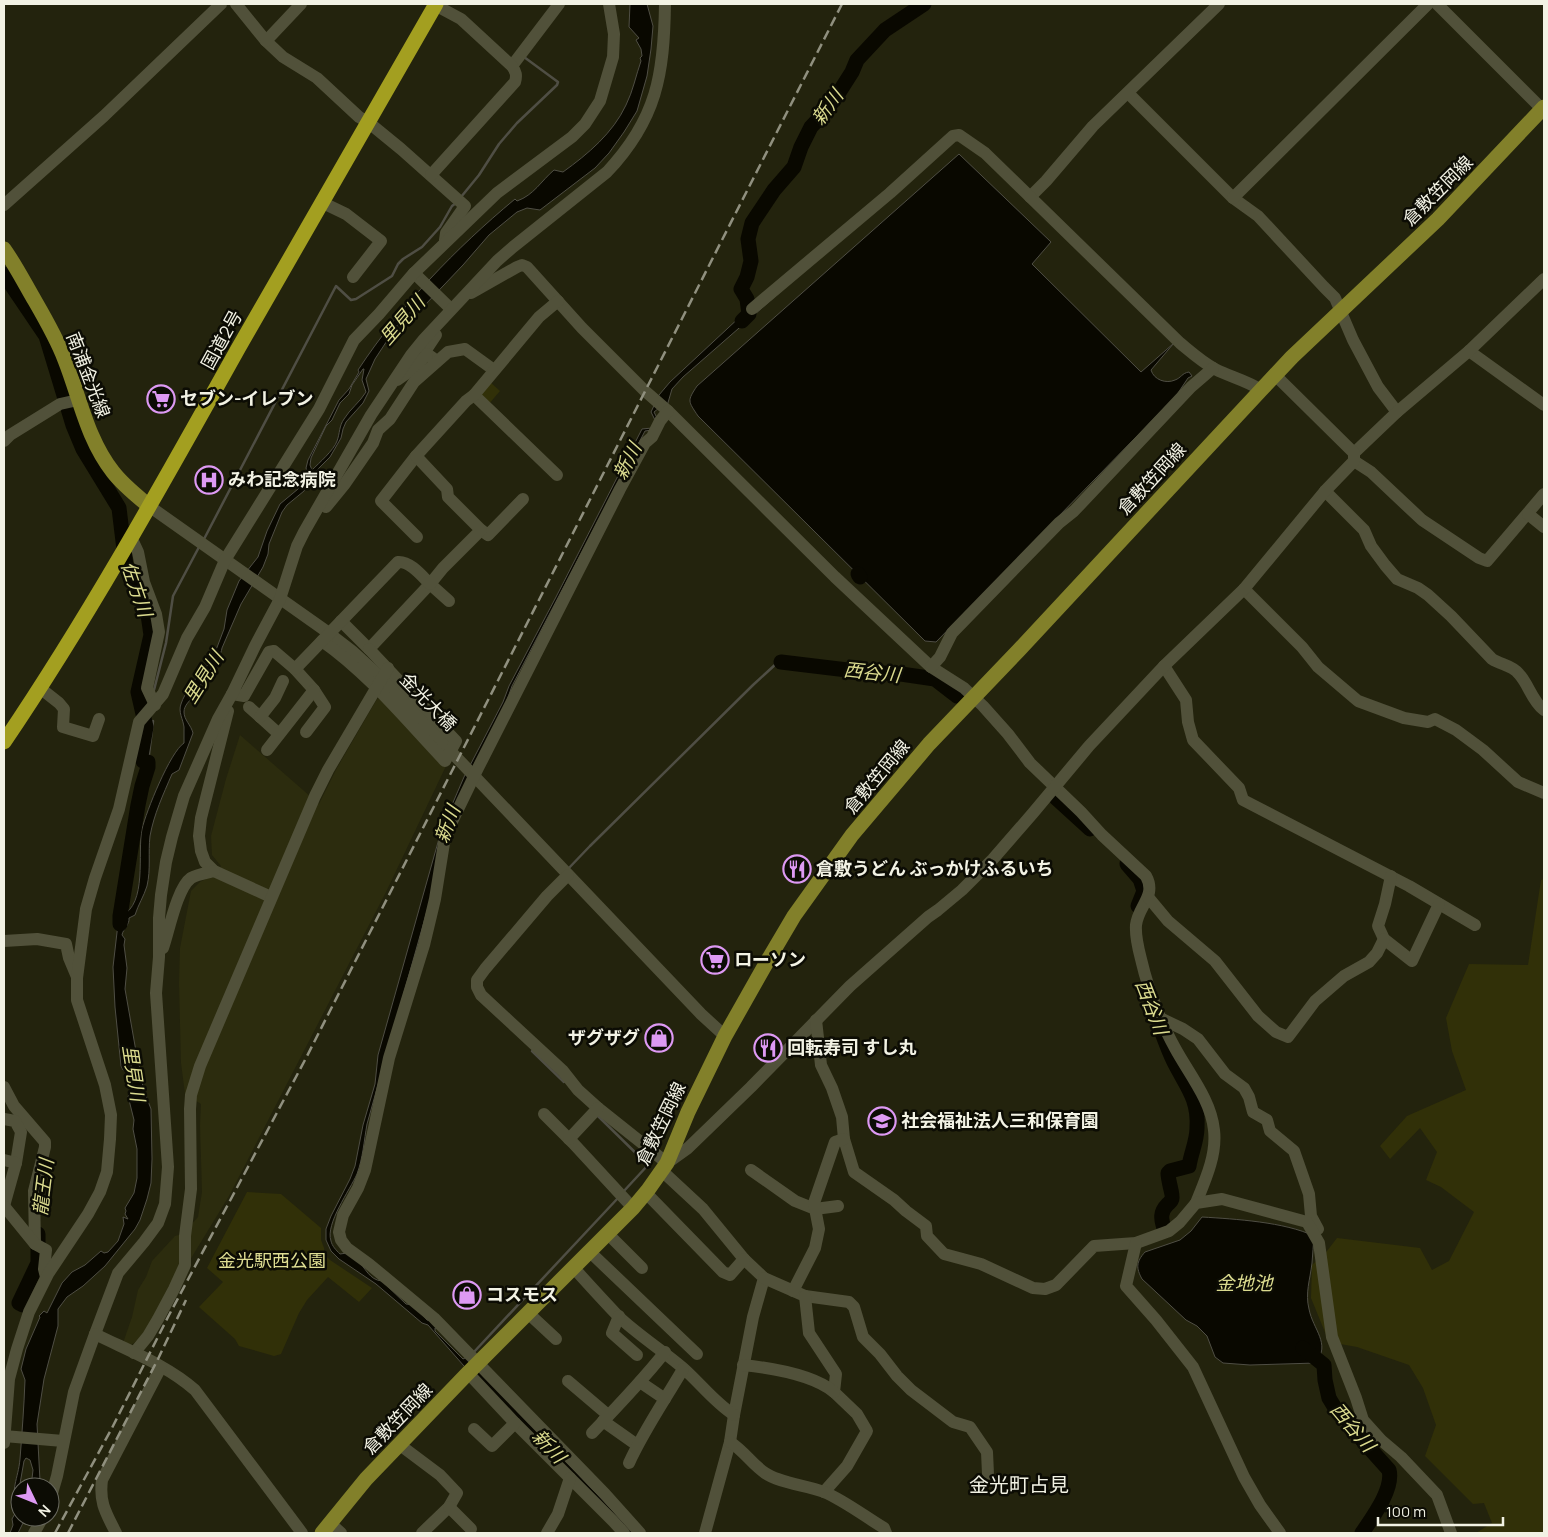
<svg xmlns="http://www.w3.org/2000/svg" width="1548" height="1537" font-family="Manrope,'Noto Sans JP',sans-serif">
<style>
.built{fill:#2c2c0e}
.green{fill:#313008}
.water{fill:#090800;stroke:#4f4e44;fill-rule:evenodd}
.lines{fill:none;stroke-linecap:round;stroke-linejoin:round}
.stream{stroke:#4f4e44;stroke-width:2.5}
.river{stroke:#090800;stroke-width:15}
.minor{stroke:#51513a;stroke-width:12}
.major{stroke:#82802a;stroke-width:15}
.highway{stroke:#a39f20;stroke-width:15}
.rail{stroke:#90907f;stroke-width:2.5;stroke-dasharray:10 5;stroke-linecap:butt}
.labels{text-anchor:middle;stroke-width:5;stroke-linejoin:round;paint-order:stroke}
.street-label{font-size:18px;fill:#f2f2e4;stroke:#0c0c04}
.poi-label{font-size:18px;font-weight:bold;fill:#f2f2e4;stroke:#0c0c04;text-anchor:start}
.park-label{font-size:18px;fill:#dfde93;stroke:#0c0c04}
.water-label{font-size:19px;font-style:italic;fill:#dada8e;stroke:#0c0c04}
.quarter-label{font-size:20px;fill:#f2f2e4;stroke:#0c0c04}
</style>
<rect width="100%" height="100%" fill="#23230d"/>
<path class="built" d="M381,697L446,766L386,892L229,1196L146,1332L134,1343L130,1345L123,1343L132,1317L138,1290L146,1277L152,1261L175,1236L183,1234L198,1217L202,1192L200,1125L201,1104L185,1094L181,1063L179,983L180,948L191,891L200,882L208,878L216,877L221,866L212,855L211,836L226,779L240,735L319,804L337,768L377,699Z"/>
<g class="green">
<path d="M490,382L500,391L488,405L478,395Z"/>
<path d="M1544,879V1533H1476L1492,1523L1484,1503L1473,1504L1425,1456L1436,1425L1423,1388L1409,1365L1357,1347L1329,1342L1311,1298L1312,1265L1327,1251L1337,1238L1420,1248L1432,1270L1449,1261L1474,1212L1441,1187L1426,1180L1437,1152L1420,1128L1390,1159L1380,1146L1407,1116L1466,1090L1452,1051L1446,1018L1469,964L1528,965L1541,880Z"/>
<path d="M247,1192L281,1194L321,1228V1240L324,1248L325,1255L330,1260L372,1288L359,1302L328,1277L307,1300L299,1313L281,1354L274,1356L239,1346L235,1339L199,1307L223,1282L207,1268Z"/>
</g>
<g class="water">
<path d="M630,4H647L653,26L651,49L647,76L637,111L624,132L609,153L595,168L540,210L527,208L517,212L489,235L463,265L424,306L421,309L417,306L398,324L375,359L366,379L369,391L363,403L346,422L343,429L341,438L330,457L317,470L304,491L287,505L282,512L269,544L268,554L263,567L241,604L222,648C221,655 217,659 213,665C206,675 201,686 194,695C190,701 184,705 184,712C184,720 191,725 193,733L179,770L172,774C163,795 154,814 150,836C148,853 151,869 147,886C144,896 138,905 135,915L129,918C130,924 123,929 122,935L125,939L124,945L127,968L125,989L137,1057L141,1073L143,1088L151,1109L152,1159L151,1183L147,1199L140,1220L135,1229L105,1266L83,1286L67,1297L58,1309V1326L44,1379L37,1424L40,1481L38,1487H31L33,1470L30,1460L26,1458L24,1461L18,1495L20,1504V1517H26L18,1533H10L13,1525L12,1519L17,1510C10,1488 18,1480 20,1459C22,1433 24,1407 25,1380L21,1369L26,1349L40,1317L39,1316L44,1311L47,1313L62,1283L72,1272L85,1265L101,1251L104,1253L108,1252L118,1241L124,1224L123,1217L128,1219L125,1214L126,1211L125,1208L134,1193L137,1178V1149L133,1129L134,1120L128,1096L133,1092L131,1065L130,1061L128,1059L124,1070H123L121,1066L115,1007L113,967L119,915L121,916C148,904 137,853 142,829C146,812 170,752 184,743C184,738 184,732 184,727C183,719 178,712 181,704C185,691 196,682 200,669C208,668 213,660 218,654L216,650L224,629L227,610L239,581L258,557L267,531L280,504L298,489L308,474L306,468L308,460L339,400L349,389L359,372L358,370C401,305 455,249 515,199L517,201C534,195 541,181 554,170L563,172C588,154 613,133 626,105C633,91 636,75 641,61L640,58L642,56L641,49L636,40L639,38L629,27ZM363,369H364L362,380L366,392C360,402 350,409 344,419C339,426 340,433 337,441C334,450 319,463 312,470L310,465L311,458L326,426L332,420L340,403L349,394L352,385Z"/>
<path d="M959,154L1051,242L1032,264L1141,372L1174,343L1151,370C1154,380 1166,384 1175,380C1181,378 1182,373 1189,372L1192,376L1188,378L1176,396L936,642L925,641L698,416C688,401 687,401 697,386Z"/>
<path d="M786,287L683,377L672,389L667,406L659,408L654,412L658,420L652,430L645,431L512,686L506,703L474,765L436,879L367,1124C364,1141 363,1158 357,1174C350,1190 325,1224 331,1241C332,1246 336,1250 340,1254L347,1253C350,1255 354,1257 357,1260C366,1268 369,1280 382,1281L406,1304L414,1305L427,1320L435,1322L437,1328H435V1331L463,1359L467,1357L634,1533H626L464,1366L428,1325L422,1323L376,1284L339,1259L331,1251L326,1240V1229L331,1216L350,1179L355,1166L363,1125L375,1084L378,1055L442,828L464,777L503,702L509,686L556,597L642,429L652,428L655,420L651,412L659,395L670,382L742,315L753,312Z"/>
<path d="M1202,1217C1235,1219 1285,1222 1314,1236C1313,1245 1313,1254 1312,1263C1310,1280 1305,1293 1309,1309C1313,1330 1331,1343 1316,1363L1250,1365L1223,1363L1215,1357L1207,1336L1197,1326L1186,1320L1142,1279C1136,1268 1136,1262 1145,1252L1180,1240L1191,1231Z"/>
</g>
<g class="lines">
<g class="stream">
<path d="M461,197L479,175L499,144L517,123L557,85L558,82L524,57"/>
<path d="M203,541L336,286L351,300L356,299L392,276L398,264L403,259L422,247L440,227L452,206L456,203"/>
<path d="M154,690L166,643L173,596L199,547"/>
<path d="M148,762L153,721"/>
<path d="M567,870L590,846L753,685L777,663L781,662"/>
<path d="M532,1051L564,1082"/>
<path d="M598,1116L648,1165L623,1192"/>
<path d="M473,1353L618,1198"/>
</g>
<g class="river">
<path d="M4,274L46,336L73,425L83,449L119,508L126,566L147,608L151,635L138,692L146,727L141,756L143,761L148,762V767L142,786L138,805L120,916V924"/>
<path d="M742,321L749,314L747,299L741,289L747,277L751,261L748,239L752,223L774,190L794,167L801,147L811,127L825,112L838,94L852,72L857,60L885,30L924,4"/>
<path d="M858,574L860,577"/>
<path d="M781,662L864,672L901,674L935,679L957,696"/>
<path d="M1056,798L1090,829"/>
<path d="M1127,864L1140,879L1144,891L1138,906"/>
<path d="M1161,1030C1165,1041 1169,1052 1174,1062C1186,1086 1199,1099 1197,1128C1197,1141 1191,1153 1189,1166L1170,1171L1168,1173C1168,1181 1173,1194 1172,1198C1172,1201 1170,1202 1167,1205C1160,1212 1161,1219 1164,1228"/>
<path d="M23,1305L19,1303L38,1263V1234"/>
<path d="M1303,1348L1324,1365L1325,1380L1329,1398L1335,1408L1353,1426L1363,1441L1389,1470C1394,1489 1372,1518 1362,1533"/>
</g>
<g class="minor">
<path d="M236,4L266,41L283,57L317,78L359,117L368,122L401,149L465,206L446,233L445,240"/>
<path d="M1437,4L1544,111"/>
<path d="M266,41L301,4"/>
<path d="M512,66L559,4"/>
<path d="M1128,93L1233,198L1258,216L1324,287L1335,298L1353,340L1378,387L1397,412"/>
<path d="M431,175L515,82C517,75 516,72 512,66L461,19L433,4"/>
<path d="M1030,197L1046,181L1093,126L1219,4"/>
<path d="M1233,198L1428,4"/>
<path d="M321,202L346,214L381,241L353,277"/>
<path d="M4,205L104,116L221,4"/>
<path d="M414,273L451,309"/>
<path d="M471,293L517,267L522,265L527,267L582,328L645,391L668,411L835,577L931,667L964,688L983,706L1008,734L1030,763L1081,812L1102,835L1146,876C1157,896 1138,906 1136,925C1135,938 1139,951 1142,963C1148,989 1162,1025 1175,1048C1189,1074 1211,1100 1214,1130C1217,1155 1205,1181 1196,1203"/>
<path d="M752,309L890,193L953,136L959,135L985,153L1180,343C1191,352 1202,362 1215,369C1230,377 1246,380 1261,390"/>
<path d="M436,335L426,350L427,354L437,361"/>
<path d="M1469,351L1544,405"/>
<path d="M397,380L414,368L427,354"/>
<path d="M474,395L557,475"/>
<path d="M4,441L10,435L60,404L78,400"/>
<path d="M1354,453L1397,412L1469,351L1544,279"/>
<path d="M416,456L381,501L417,537"/>
<path d="M1354,461L1371,472L1422,520L1479,558L1487,561L1544,494"/>
<path d="M1325,491L1364,530L1371,546L1385,565L1397,579L1418,588L1428,595L1451,616L1492,659C1501,665 1512,665 1519,674C1529,685 1532,701 1544,710"/>
<path d="M149,506L326,631L352,651L375,672L701,1014L725,1036"/>
<path d="M326,507L344,485L373,443L378,430L390,419L414,382L448,352L465,349L494,370"/>
<path d="M1528,514L1544,527"/>
<path d="M481,530L488,535L523,499"/>
<path d="M131,537L138,552L144,582L156,614L159,632L147,688L155,705"/>
<path d="M430,584L449,601"/>
<path d="M1244,589L1302,647L1318,667L1358,701L1404,718L1428,722L1435,719L1456,730L1483,750L1518,782L1544,793"/>
<path d="M341,621L369,649L430,584"/>
<path d="M322,641C369,674 406,720 445,761L456,741L369,649"/>
<path d="M1164,666L1186,700L1188,722L1193,740L1239,788L1243,800L1409,886L1475,925"/>
<path d="M931,667L940,657L952,633L1059,523L1074,511L1191,387L1213,368"/>
<path d="M295,669L314,690L325,707L306,732"/>
<path d="M40,688L59,703L64,709L63,727L93,736L99,719"/>
<path d="M232,694L244,696L269,652L274,651L295,669L398,562C410,561 422,576 430,584L443,568L481,530L448,497L447,489L416,456L466,401L474,395L539,317L558,301"/>
<path d="M249,707L279,734"/>
<path d="M228,711L201,818L199,836L201,851L205,862L214,871L271,897"/>
<path d="M260,717L275,698L283,681"/>
<path d="M267,750L314,690"/>
<path d="M568,875L547,896L485,969L477,980V987L481,995L563,1071L578,1090L598,1108L667,1163L688,1148L751,1087L850,986L928,917L938,910L962,890L993,859L1033,813L1089,746L1164,666L1244,589L1325,491L1354,461V453L1275,375"/>
<path d="M1391,876L1385,904L1378,926L1384,939L1412,961L1439,904"/>
<path d="M1148,897L1168,921L1215,961L1258,1016L1276,1032L1288,1037L1315,1001L1344,976L1369,962L1377,953L1384,939"/>
<path d="M4,941L37,939L66,944L69,958L77,977"/>
<path d="M163,948C169,931 177,888 191,878C198,874 207,873 214,871"/>
<path d="M1162,1019L1183,1029L1198,1039L1225,1074L1244,1088L1249,1097L1253,1112L1267,1120L1270,1131L1294,1151L1309,1194L1311,1216L1318,1229"/>
<path d="M816,1020L821,1065L832,1088L842,1117L844,1139L854,1172L894,1200L906,1211L926,1226L927,1236L944,1254L981,1264L1033,1288L1045,1289L1056,1285L1094,1246L1136,1243L1169,1231L1180,1222L1196,1203L1222,1199L1307,1222L1319,1243L1332,1337L1356,1398L1363,1420L1381,1440L1401,1457L1437,1495L1451,1533"/>
<path d="M4,1087L14,1106L45,1142V1147L34,1191L35,1244"/>
<path d="M544,1114L573,1143L633,1208"/>
<path d="M4,1119L15,1121L21,1132L16,1163"/>
<path d="M569,1139L598,1108"/>
<path d="M4,1160L16,1163L4,1206"/>
<path d="M661,1170L703,1209L744,1259L764,1278L753,1317L734,1415L730,1442L705,1533"/>
<path d="M751,1170L795,1201L815,1209L838,1206"/>
<path d="M646,1193L723,1272L730,1275L744,1259"/>
<path d="M4,1206L35,1244L46,1250L44,1269L46,1277"/>
<path d="M607,1233L642,1268"/>
<path d="M1136,1243L1126,1286L1156,1320L1193,1367L1244,1477L1260,1505L1280,1533"/>
<path d="M590,1252L697,1354"/>
<path d="M574,1268C588,1284 603,1300 618,1316C638,1335 662,1350 683,1368C701,1384 714,1402 734,1415"/>
<path d="M764,1278L805,1296L849,1302L854,1307L863,1337L880,1354L897,1376L911,1390L953,1422L970,1427L987,1452L988,1474"/>
<path d="M793,1291L815,1248L819,1229L814,1203L835,1142L844,1139"/>
<path d="M805,1296L809,1333L836,1374L834,1392L857,1414L867,1431L847,1466L824,1492"/>
<path d="M528,1313L556,1339"/>
<path d="M619,1316L612,1333L637,1355"/>
<path d="M95,1334L118,1273L144,1242L158,1223L165,1204L168,1167L156,993L159,957V918L161,895L166,862L172,837L184,796L218,719L232,694L255,646L280,599L297,546L304,532L371,415L411,355L424,339L497,261L513,247L607,172C657,119 664,74 665,4"/>
<path d="M134,1353L148,1336L158,1319L174,1289L185,1265V1236L191,1189L190,1109L191,1095L200,1066L315,796L328,770L388,668"/>
<path d="M743,1365C771,1368 812,1374 834,1392"/>
<path d="M468,1373L515,1423L613,1521L624,1533"/>
<path d="M568,1381L608,1415"/>
<path d="M640,1382L665,1399"/>
<path d="M603,1421L637,1445"/>
<path d="M474,1429L492,1446L515,1423"/>
<path d="M592,1433C617,1407 642,1381 665,1352"/>
<path d="M4,1436L63,1441"/>
<path d="M730,1442C744,1451 752,1464 765,1473C779,1483 806,1485 824,1492C845,1501 864,1516 884,1528L886,1533"/>
<path d="M4,1443L9,1379L17,1349L29,1312L48,1274L88,1214L100,1192L107,1172L110,1139L111,1115L105,1085L77,1000V978L86,909L95,878L119,809L139,722L163,694L187,638L205,607L225,560L319,409L354,340L379,314L414,273L497,193L572,137L585,124L600,101L613,57L614,34L609,4"/>
<path d="M400,1445L440,1475L457,1493L449,1507L422,1533"/>
<path d="M629,1463C644,1430 665,1400 683,1369"/>
<path d="M50,1500L57,1476L74,1392L95,1334C129,1351 167,1365 195,1390L302,1533"/>
<path d="M449,1507L471,1529"/>
<path d="M330,1523L341,1533"/>
<path d="M34,1533L43,1517"/>
<path d="M116,1533C106,1513 99,1503 102,1480L161,1367"/>
<path d="M547,1533L558,1514L570,1478"/>
<path d="M640,1533L605,1494L434,1318L369,1264L347,1248L341,1240L339,1232L343,1215L358,1188L365,1170L389,1058L424,945L435,899L444,843L449,828L478,768L620,489L645,443L652,437L660,421L668,411"/>
</g>
<g class="major">
<path d="M4,249C16,266 25,284 35,301C46,320 57,339 65,360C80,398 87,439 113,472C123,485 137,496 149,506"/>
<path d="M322,1533L366,1479L468,1373L633,1208L648,1190L667,1163L688,1112L725,1036L768,960L794,916L852,835L929,744L1019,650L1261,390L1292,357L1438,219L1544,107"/>
</g>
<path class="highway" d="M4,742C90,615 164,481 239,347C304,232 370,118 436,4"/>
<g class="rail">
<path d="M55,1533L112,1428L168,1317L305,1060L842,4"/>
<path d="M68,1533L158,1359L186,1300"/>
</g>
</g>
<defs>
<g id="supermarket-ring" transform="scale(1.4375)"><circle r="9.5" fill="#0c0c04" stroke="#dd99f3" stroke-width="1.5"/><path d="M-6-5.5h2.5l.6 2H6L4.5 2H-2.5L-4.4-4H-6ZM-1.5 3.2a1.3 1.3 0 1 0 .1 0ZM3 3.2a1.3 1.3 0 1 0 .1 0Z" fill="#dd99f3"/></g>
<g id="hospital-ring" transform="scale(1.4375)"><circle r="9.5" fill="#0c0c04" stroke="#dd99f3" stroke-width="1.5"/><path d="M-5-5h3v3.5h4V-5h3V5h-3V1.5h-4V5h-3Z" fill="#dd99f3"/></g>
<g id="restaurant-ring" transform="scale(1.4375)"><circle r="9.5" fill="#0c0c04" stroke="#dd99f3" stroke-width="1.5"/><path d="M-5-6h1v4h1v-4h1v4h1v-4h1v5L-1.5 .5V6h-2V.5L-5-1ZM5-6V6H3V1.5H1.5Q1.5-4 5-6Z" fill="#dd99f3"/></g>
<g id="shop-ring" transform="scale(1.4375)"><circle r="9.5" fill="#0c0c04" stroke="#dd99f3" stroke-width="1.5"/><path d="M-5-2.5h2.3a2.7 3.5 0 0 1 5.4 0H5L5.5 6h-11ZM-1.5-2.5h3a1.5 2.3 0 0 0-3 0Z" fill="#dd99f3"/></g>
<g id="school-ring" transform="scale(1.4375)"><circle r="9.5" fill="#0c0c04" stroke="#dd99f3" stroke-width="1.5"/><path d="M0-5L7-2L0 1L-7-2ZM-4 1L0 2.5L4 1V4Q0 6-4 4Z" fill="#dd99f3"/></g>
</defs>
<g fill-rule="evenodd">
<use href="#supermarket-ring" x="161" y="399"/>
<use href="#hospital-ring" x="209" y="480"/>
<use href="#restaurant-ring" x="797" y="869"/>
<use href="#supermarket-ring" x="715" y="960"/>
<use href="#shop-ring" x="659" y="1038"/>
<use href="#restaurant-ring" x="768" y="1048"/>
<use href="#school-ring" x="882" y="1121"/>
<use href="#shop-ring" x="467" y="1295"/>
</g>
<g class="labels">
<g class="street-label">
<text transform="translate(1438 191) rotate(-45)" y="6">倉敷笠岡線</text>
<text transform="translate(222 340) rotate(-61)" y="6">国道2号</text>
<text transform="translate(88 375) rotate(69)" y="6">南浦金光線</text>
<text transform="translate(1152 479) rotate(-47)" y="6">倉敷笠岡線</text>
<text transform="translate(428 702) rotate(46)" y="6">金光大橋</text>
<text transform="translate(877 777) rotate(-50)" y="6">倉敷笠岡線</text>
<text transform="translate(661 1124) rotate(-64)" y="6">倉敷笠岡線</text>
<text transform="translate(398 1419) rotate(-46)" y="6">倉敷笠岡線</text>
</g>
<g class="poi-label">
<text x="180" y="405">セブン-イレブン</text>
<text x="228" y="486">みわ記念病院</text>
<text x="816" y="875">倉敷うどん ぶっかけふるいち</text>
<text x="734" y="966">ローソン</text>
<text x="640" y="1044" text-anchor="end">ザグザグ</text>
<text x="787" y="1054">回転寿司 すし丸</text>
<text x="901" y="1127">社会福祉法人三和保育園</text>
<text x="486" y="1301">コスモス</text>
</g>
<g class="park-label">
<text x="272" y="1267">金光駅西公園</text>
</g>
<g class="water-label">
<text transform="translate(827 107) rotate(-54)" y="7">新川</text>
<text transform="translate(402 320) rotate(-49)" y="7">里見川</text>
<text transform="translate(627 461) rotate(-63)" y="7">新川</text>
<text transform="translate(137 589) rotate(71)" y="7">佐方川</text>
<text transform="translate(872 672) rotate(6)" y="7">西谷川</text>
<text transform="translate(203 677) rotate(-58)" y="7">里見川</text>
<text transform="translate(447 824) rotate(-69)" y="7">新川</text>
<text transform="translate(1152 1007) rotate(69)" y="7">西谷川</text>
<text transform="translate(134 1073) rotate(81)" y="7">里見川</text>
<text transform="translate(43 1187) rotate(-83)" y="7">龍王川</text>
<text x="1244" y="1290">金地池</text>
<text transform="translate(1353 1427) rotate(50)" y="7">西谷川</text>
<text transform="translate(549 1446) rotate(47)" y="7">新川</text>
</g>
<g class="quarter-label">
<text x="1019" y="1492">金光町占見</text>
</g>
</g>
<rect width="1548" height="1537" fill="none" stroke="#f2f2e4" stroke-width="10"/>
<g transform="translate(35 1502) rotate(133)"><circle r="24" fill="#0c0c04" stroke="#68685e"/>
<path d="M0-4L9 19L0 12L-9 19Z" fill="#dd99f3"/>
<text y="-8" font-size="14" font-weight="bold" text-anchor="middle" fill="#f2f2e4">N</text>
</g>
<path d="M1378 1517v8h125v-8" fill="none" stroke="#f2f2e4" stroke-width="2.5"/>
<text x="1386" y="1517" font-size="15" fill="#f2f2e4" stroke="#0c0c04" stroke-width="4" paint-order="stroke">100 m</text>
</svg>
